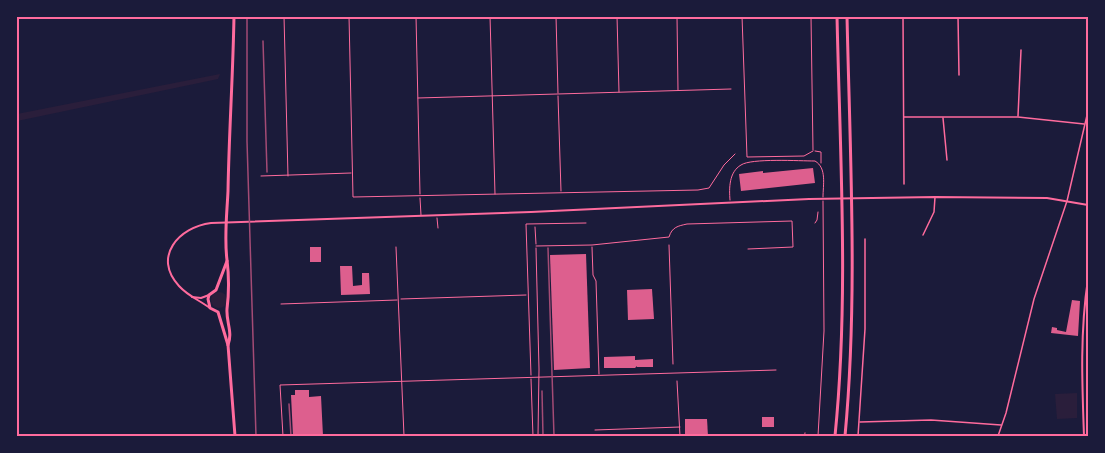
<svg xmlns="http://www.w3.org/2000/svg" width="1105" height="453" font-family="'Alegreya Sans',sans-serif">
<style>
.green{fill:#2a1e3b}
.building{fill:#dd5f8e}
.lines{fill:none;stroke-linecap:round;stroke-linejoin:round}
.service{stroke:#ff6b9d;stroke-width:1}
.minor{stroke:#ff6b9d;stroke-width:1.5}
.tertiary{stroke:#ff6b9d;stroke-width:2}
.secondary{stroke:#ff6b9d;stroke-width:2}
.primary{stroke:#ff6b9d;stroke-width:3}
.motorway{stroke:#ff6b9d;stroke-width:3}
.rail{stroke:#a44b75;stroke-width:1.5}
.neatline{fill:none;stroke:#ff6b9d;stroke-width:2}
</style>
<rect width="100%" height="100%" fill="#1b1b3a"/>
<g class="green">
<path d="M220,74L218,79L17,121V114Z"/>
<circle cx="219" cy="300" r="8"/>
<path d="M1077,393V418L1057,419L1055,394Z"/>
</g>
<g class="building">
<path d="M813,168L815,183L741,191L739,174L763,171V173Z"/>
<rect x="310" y="247" width="11" height="15"/>
<path d="M586,254L590,368L554,370L550,255Z"/>
<path d="M340,266H352L353,286L362,285V273H369L370,294L341,295Z"/>
<path d="M652,289L654,319L628,320L627,290Z"/>
<path d="M1072,300L1080,301L1078,336L1051,333L1052,327L1057,328V330L1066,332Z"/>
<path d="M635,356V360L653,359V367H637V366L635,368H604V357Z"/>
<path d="M295,390H309V397L321,396L323,436H293L291,395H295Z"/>
<rect x="762" y="417" width="12" height="10"/>
<path d="M685,419H707L708,436H685Z"/>
</g>
<g class="lines">
<g class="service">
<path d="M284,16L288,176"/>
<path d="M349,16L353,197L698,190L709,188L724,165L735,154"/>
<path d="M416,16L420,194"/>
<path d="M490,16L495,194"/>
<path d="M556,16L558,93"/>
<path d="M617,16L619,92"/>
<path d="M677,16L678,90"/>
<path d="M742,16L747,157L804,156L813,151"/>
<path d="M811,16L813,150"/>
<path d="M558,96L561,191"/>
<path d="M418,98L731,89"/>
<path d="M815,151L821,152V163"/>
<path d="M261,176L351,173"/>
<path d="M420,198L421,215"/>
<path d="M730,200C729,188 729,172 741,165C751,158 800,161 815,161C827,168 823,185 823,197"/>
<path d="M437,218L438,228"/>
<path d="M815,223L817,220L818,212"/>
<path d="M535,227L536,244"/>
<path d="M669,245L673,364"/>
<path d="M536,246L592,245L669,237C672,227 678,226 687,224L792,221L793,247L748,249"/>
<path d="M396,247L404,436"/>
<path d="M592,247L593,275L596,281L599,374"/>
<path d="M536,248L539,369L538,436"/>
<path d="M401,299L526,295"/>
<path d="M281,304L397,300"/>
<path d="M531,375L526,224L586,223"/>
<path d="M531,379L533,436"/>
<path d="M677,381L680,436"/>
<path d="M595,430L680,427"/>
<path d="M283,436L280,385L776,370"/>
<path d="M818,436L824,331L823,201"/>
</g>
<g class="minor">
<path d="M903,16L904,184"/>
<path d="M958,16L959,75"/>
<path d="M1018,116L1021,50"/>
<path d="M904,117H1018L1084,124"/>
<path d="M943,118L947,160"/>
<path d="M923,235L934,212L935,197"/>
<path d="M860,422L931,420L1001,425"/>
<path d="M858,436L865,329V239"/>
<path d="M998,436L1006,413L1034,299L1067,201L1088,111"/>
</g>
<g class="tertiary">
<path d="M192,297L201,298L209,295"/>
<path d="M210,308C199,300 188,296 179,286C152,257 179,227 211,223L531,212L809,199L935,197L1047,198L1088,205"/>
</g>
<path class="secondary" d="M1084,436C1082,383 1080,331 1088,279"/>
<g class="primary">
<path d="M227,261L216,290L209,295L208,299L210,308L218,312L228,345L235,436"/>
<path d="M228,345C233,332 226,322 227,309C229,293 229,276 227,260C224,237 227,213 228,191C229,133 233,75 234,16"/>
</g>
<g class="motorway">
<path d="M835,436C849,297 840,156 837,16"/>
<path d="M845,436C858,297 850,156 847,16"/>
</g>
<g class="rail">
<path d="M247,16V141L256,436"/>
<path d="M263,41L267,172"/>
<path d="M548,248L554,436"/>
<path d="M542,391L543,436"/>
<path d="M289,404L291,436"/>
<path d="M804,436L805,433"/>
</g>
</g>
<rect width="1105" height="453" fill="none" stroke="#1b1b3a" stroke-width="36"/>
<rect x="18" y="18" width="1069" height="417" class="neatline"/>
</svg>
